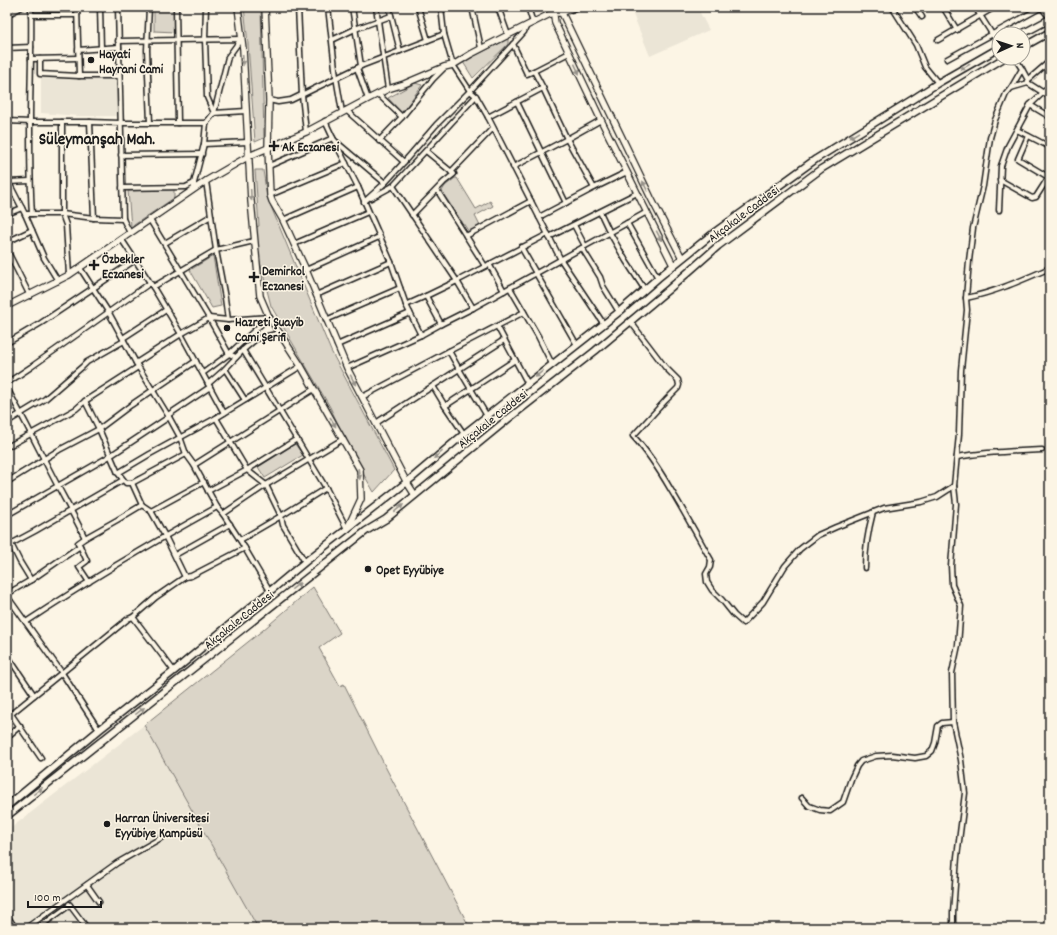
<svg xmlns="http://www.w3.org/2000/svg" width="1057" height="935" font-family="Dekko,sans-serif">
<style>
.built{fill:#ebe5d6}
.green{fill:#dbd5c8;stroke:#7c7872}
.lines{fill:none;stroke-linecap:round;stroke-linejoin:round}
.street-casing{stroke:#1c1c1c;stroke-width:7}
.secondary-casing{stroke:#1c1c1c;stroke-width:8}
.primary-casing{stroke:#1c1c1c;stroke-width:9}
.street{stroke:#fcf5e5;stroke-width:4}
.secondary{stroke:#fcf5e5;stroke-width:5.5}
.primary{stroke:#fcf5e5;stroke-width:6}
.oneway{fill:#97938b}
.poi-dot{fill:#1c1c1c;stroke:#fcf5e5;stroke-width:1.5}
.labels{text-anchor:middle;stroke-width:3;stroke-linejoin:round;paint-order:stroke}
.poi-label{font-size:13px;font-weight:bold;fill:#1c1c1c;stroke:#fcf5e5;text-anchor:start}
.street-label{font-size:13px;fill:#1c1c1c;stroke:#fcf5e5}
.district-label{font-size:17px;font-weight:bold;fill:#1c1c1c;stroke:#fcf5e5}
</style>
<rect width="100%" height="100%" fill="#fcf5e5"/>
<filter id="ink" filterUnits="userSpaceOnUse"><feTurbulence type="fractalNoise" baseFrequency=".025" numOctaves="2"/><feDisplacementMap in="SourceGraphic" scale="8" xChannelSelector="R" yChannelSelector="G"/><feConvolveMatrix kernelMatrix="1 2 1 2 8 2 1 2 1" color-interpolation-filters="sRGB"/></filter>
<g filter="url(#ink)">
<g class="built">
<path d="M630,7H697L709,30L650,56Z"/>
<path d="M41,76L118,78V116H79L41,113Z"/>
<path d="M144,725L258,928H7V831Z"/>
</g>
<g class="green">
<path d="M154,7H175V32L154,31Z"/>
<path d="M244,7H261L264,138L255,142L248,44Z"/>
<path d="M508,39V44L473,78L463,62Z"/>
<path d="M415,83L422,85L402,113L388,98Z"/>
<path d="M255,170H263L267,197L331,351L394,470L374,492L354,458L330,407L271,306L257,250L255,227L259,226Z"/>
<path d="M455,178H457L476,209L490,201L493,206L475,216L480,226L469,232L444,195L442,191L445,186Z"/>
<path d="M174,189V198L131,227L128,191Z"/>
<path d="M213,256L221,306L212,308L190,270Z"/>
<path d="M295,444L303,455L265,478L258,467Z"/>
<path d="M313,587L340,633L319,648L340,686L344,684L387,770L470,928H258L144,725L263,630Z"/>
</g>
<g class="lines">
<g class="street-casing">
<g id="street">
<path d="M77,7L79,76"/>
<path d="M100,7L101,48"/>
<path d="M118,7L123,219L130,233"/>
<path d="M149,7L147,50L150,123"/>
<path d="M176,7L178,123"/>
<path d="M206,7L205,40L207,97L214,113L246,111"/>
<path d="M298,7L302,95L306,132"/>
<path d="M328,7L336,77L342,112"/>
<path d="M352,7L361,66"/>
<path d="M376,7L388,89"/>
<path d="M389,7L400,51"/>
<path d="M418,7L428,40"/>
<path d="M441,7L444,34L453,65L470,91L524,32L526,27"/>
<path d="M472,7L481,48"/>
<path d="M498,7L508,35"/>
<path d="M528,7L533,23"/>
<path d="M892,7L916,45L925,67L938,83"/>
<path d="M915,7L922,17"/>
<path d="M943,7L957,30"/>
<path d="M975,7L992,34L999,44"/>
<path d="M1041,7L1050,18"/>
<path d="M7,15L22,7"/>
<path d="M31,15H77"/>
<path d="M332,40L355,29L391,16"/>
<path d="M938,40L995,7"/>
<path d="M118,41L241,39L228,57L214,113L206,123L204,144L194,183V189"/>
<path d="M513,44L527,74L534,71"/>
<path d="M7,48L31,47"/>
<path d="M78,50L119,47"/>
<path d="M569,53L534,71L543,88L567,139L601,120"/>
<path d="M31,59L78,58"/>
<path d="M40,59V74L79,76H119"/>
<path d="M947,59L1042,7"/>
<path d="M357,68L368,99"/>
<path d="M1022,69L1028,80V83L1050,97"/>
<path d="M1028,80L1050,61"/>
<path d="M1011,88L1028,83"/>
<path d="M378,94L402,117"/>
<path d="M269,100L278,102L291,100L361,66L444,34"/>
<path d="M517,102L566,203"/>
<path d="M1030,105L1050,117"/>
<path d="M346,110L404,162"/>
<path d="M488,117L543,88"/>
<path d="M7,121L30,122H90L120,123H206"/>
<path d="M325,121L333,138L358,187L391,262L406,305L421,335L347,368"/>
<path d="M62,122V214L66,225L69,275"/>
<path d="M90,122L94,218"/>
<path d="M1017,130L1050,147"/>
<path d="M1028,136L1018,159L1050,178"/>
<path d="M334,140L385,183"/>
<path d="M379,141L402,117L433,79L444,68"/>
<path d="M204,144L248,142"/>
<path d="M121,155L202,154"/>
<path d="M269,166L333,138"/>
<path d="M513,167L567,139L594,188"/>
<path d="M451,172L493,128"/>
<path d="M7,179L25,214L44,258L58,281"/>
<path d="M1000,180L1032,198L1036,197L1050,175"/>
<path d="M206,181L216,250L225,298L228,320"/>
<path d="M8,182L30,181"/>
<path d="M393,186L457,281L548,234"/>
<path d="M122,188L186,187L194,183"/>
<path d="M437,190L485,266"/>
<path d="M270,195L346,163"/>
<path d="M371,198L393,186L476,96"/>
<path d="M364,202L385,183L404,162L436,125L470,91L476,96L488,117L561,260L603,323"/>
<path d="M999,210L1001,166L1008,146L1030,105L1050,86"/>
<path d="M600,212L610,233L626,261L645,290"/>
<path d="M7,214L22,208"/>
<path d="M25,214H32C30,184 30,153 30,123C30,84 32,46 31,7"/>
<path d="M32,214H62L94,218L123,219"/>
<path d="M412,215L444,182L454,174L426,151"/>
<path d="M539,217L594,188L627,172"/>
<path d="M150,220L209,318L229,354L236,357"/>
<path d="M283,220L358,187"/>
<path d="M627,223L658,278"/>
<path d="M574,225L585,246"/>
<path d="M466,236L531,201"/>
<path d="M549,237L637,193"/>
<path d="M122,240L153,287L181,334L224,413"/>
<path d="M7,242L32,230"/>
<path d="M165,243L211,216"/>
<path d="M294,244L368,212"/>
<path d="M521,247L577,345"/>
<path d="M582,248L600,277L603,286L619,312"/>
<path d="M7,250L30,296"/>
<path d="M489,264L504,291"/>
<path d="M80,268L109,313L136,363L169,417L180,437L186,454L194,465L217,507L223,514L240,540L270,591"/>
<path d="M306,270L379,237"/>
<path d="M153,287L216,250L254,241"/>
<path d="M316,295L391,262"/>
<path d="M966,298C996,292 1022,280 1050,268"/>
<path d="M406,305L426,296"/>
<path d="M524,312L538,336L552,364"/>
<path d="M326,320L400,288"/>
<path d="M630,321L665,367L678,380L679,385L678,388L666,400L633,436C648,452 660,471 671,490C685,513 698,537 711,560L710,567L706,574L707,582L712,590L722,600L734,615L743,623L763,602L785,566L800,549L818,535L836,527L884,508L921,502L937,497L954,486"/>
<path d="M441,324L473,308L647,212"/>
<path d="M497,326L528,384"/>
<path d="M421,335L441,324L426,296L457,281L473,308"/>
<path d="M123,338L166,310"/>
<path d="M7,343L41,323L135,260"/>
<path d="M337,345L410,313"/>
<path d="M243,350L326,488L347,529"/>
<path d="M136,363L181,334L209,318L228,320L269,317"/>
<path d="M225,369L245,400"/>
<path d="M203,373L229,354L269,317"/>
<path d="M7,383L31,367L150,283"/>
<path d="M208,384L225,369L243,350L256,339L280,333"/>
<path d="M433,386L445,406L515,360"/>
<path d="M7,388C20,412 32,435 44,459C57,486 72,511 85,538"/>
<path d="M362,397L449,351L524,312L510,288"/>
<path d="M445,406L464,434"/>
<path d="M168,415L210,387"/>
<path d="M487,416L459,369L504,340"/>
<path d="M216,418L247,470L266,485L281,516L283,525L305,562"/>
<path d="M7,422L45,399L82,367L87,362L124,341"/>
<path d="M376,423L459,369L449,351"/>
<path d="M7,447L76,409L85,401L138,367"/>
<path d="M957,457C985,452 1013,451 1042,450"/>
<path d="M194,465L314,389"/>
<path d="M118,473L150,454L216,418L301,366"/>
<path d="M7,482L59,450L99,429L131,405L196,361"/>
<path d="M132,483L186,454"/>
<path d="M208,491L247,470L297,439"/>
<path d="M151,511L204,482"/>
<path d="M223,514L266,485L343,439"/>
<path d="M7,515L110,456L169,417"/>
<path d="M7,536L20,562L31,580"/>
<path d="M240,540L281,516L326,488"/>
<path d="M7,546L35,531L123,480"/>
<path d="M80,546L87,561L79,567L89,582"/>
<path d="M175,555L230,524"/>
<path d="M865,568C865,549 868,531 873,512"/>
<path d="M185,577L191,576L245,548"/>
<path d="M7,594L31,580L80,546L78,543L85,538L117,520L142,505"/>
<path d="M7,596L62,673L99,730"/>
<path d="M133,617L174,671"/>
<path d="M26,622C88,581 152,543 217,507"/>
<path d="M7,655L34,695"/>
<path d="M7,737L20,726"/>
<path d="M41,758L11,714L128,619L133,617L156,597L185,577L165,536L151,511L142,505L132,483H126L118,473L99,429L85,401"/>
<path d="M802,798L809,806L820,810L830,811L843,802L851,779L857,766L861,761L876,756L892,755L915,758L926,756L932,751L935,743L938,726L942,723L953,722"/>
<path d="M87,885L99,902"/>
<path d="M69,904L87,928"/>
<path d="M7,915L15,928"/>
<path d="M26,928L117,863L161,838"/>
<path d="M38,928L70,905"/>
<path d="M953,928V913L957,857L965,793L961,760L953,722L952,673L958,645L961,606L952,585L951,566L956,504L954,486L959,434L961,370L967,310L966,298L969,261L973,228L983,186L990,138L995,120L1006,94L1011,88L1022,69L1015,58"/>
</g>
</g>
<g class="secondary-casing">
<g id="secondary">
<path d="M238,7L243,49L251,201L260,296L269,317L301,366L360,470L361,499L347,529"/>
<path d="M265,7L269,100L268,149L270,195L272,201L283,220L306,270L347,368L406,481L415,495"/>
<path d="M559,7L651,198L682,258"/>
<path d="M553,9L555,23L601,120L673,265"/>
<path d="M558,13H561L576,7"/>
<path d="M7,306L69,275L206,181L249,156L306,132L368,99L388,89L404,84L444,67L453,65L471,54L508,35L554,12L558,7"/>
</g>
</g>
<g class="primary-casing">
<g id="primary">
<path d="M1022,34L1050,19"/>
<path d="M1023,47L1050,32"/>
<path d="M7,806L99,730L174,671L305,562L412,478L464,434L619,312L658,278L715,232L816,159L913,99L938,83L999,48"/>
<path d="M7,816L366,531L386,519L508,419L595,351L669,289L718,246L821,169L1004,58"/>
</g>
</g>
<use href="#street" class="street"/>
<use href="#secondary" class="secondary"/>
<use href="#primary" class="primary"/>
</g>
<defs><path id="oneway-solid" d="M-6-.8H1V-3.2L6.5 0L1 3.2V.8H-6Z"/></defs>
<g class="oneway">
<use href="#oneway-solid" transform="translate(243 60) rotate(87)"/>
<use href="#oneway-solid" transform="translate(965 67) rotate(150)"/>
<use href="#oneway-solid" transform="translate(577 69) rotate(65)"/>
<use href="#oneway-solid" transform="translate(854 135) rotate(148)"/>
<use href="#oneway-solid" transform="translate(645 186) rotate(-116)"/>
<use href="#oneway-solid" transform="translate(251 195) rotate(87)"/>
<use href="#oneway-solid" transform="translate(659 236) rotate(63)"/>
<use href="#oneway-solid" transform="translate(539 374) rotate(141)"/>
<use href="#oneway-solid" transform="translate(353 380) rotate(63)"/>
<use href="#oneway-solid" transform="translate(333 422) rotate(60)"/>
<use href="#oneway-solid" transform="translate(438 455) rotate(140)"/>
<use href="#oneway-solid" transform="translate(359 474) rotate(82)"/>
<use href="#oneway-solid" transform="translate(399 508) rotate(-39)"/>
<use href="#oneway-solid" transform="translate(296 586) rotate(-38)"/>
<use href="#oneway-solid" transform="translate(140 711) rotate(-38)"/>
<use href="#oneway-solid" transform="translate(38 791) rotate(-38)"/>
</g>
</g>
<g class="poi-dot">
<circle cx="91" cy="60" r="4"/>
<path d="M272 140h4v4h4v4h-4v4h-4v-4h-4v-4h4z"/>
<path d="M92 259h4v4h4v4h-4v4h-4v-4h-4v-4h4z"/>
<path d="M252 271h4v4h4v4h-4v4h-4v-4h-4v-4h4z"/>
<circle cx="227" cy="328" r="4"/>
<circle cx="368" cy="569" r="4"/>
<circle cx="107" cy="824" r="4"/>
</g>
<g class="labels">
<g class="poi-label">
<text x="99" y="58">Hayati<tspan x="99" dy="15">Hayrani Cami</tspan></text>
<text x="282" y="151">Ak Eczanesi</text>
<text x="102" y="263">Özbekler<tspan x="102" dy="15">Eczanesi</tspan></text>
<text x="262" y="275">Demirkol<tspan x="262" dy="15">Eczanesi</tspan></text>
<text x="235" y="326">Hazreti Şuayib<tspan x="235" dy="15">Cami Şerifi</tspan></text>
<text x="376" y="574">Opet Eyyübiye</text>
<text x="115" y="822">Harran Üniversitesi<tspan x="115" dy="15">Eyyübiye Kampüsü</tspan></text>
</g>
<g class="street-label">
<text transform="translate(743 213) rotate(-37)" y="5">Akçakale Caddesi</text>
<text transform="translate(492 418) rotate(-39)" y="5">Akçakale Caddesi</text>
<text transform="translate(238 619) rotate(-39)" y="5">Akçakale Caddesi</text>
</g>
<g class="district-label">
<text x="97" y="144">Süleymanşah Mah.</text>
</g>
</g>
<rect width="1057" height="935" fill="none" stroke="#fcf5e5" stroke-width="24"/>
<rect x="12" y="12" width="1033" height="911" fill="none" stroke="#1c1c1c" stroke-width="1.5" filter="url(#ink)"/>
<g transform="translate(1011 46) rotate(87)"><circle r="19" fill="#fcf5e5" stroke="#a29e95"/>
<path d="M0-3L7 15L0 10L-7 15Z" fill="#1c1c1c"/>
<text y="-6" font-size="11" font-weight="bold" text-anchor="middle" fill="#1c1c1c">N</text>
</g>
<path d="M28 901v6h73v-6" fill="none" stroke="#1c1c1c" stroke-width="2"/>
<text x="34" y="901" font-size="12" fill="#1c1c1c" stroke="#fcf5e5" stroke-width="3" paint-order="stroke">100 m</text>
</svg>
